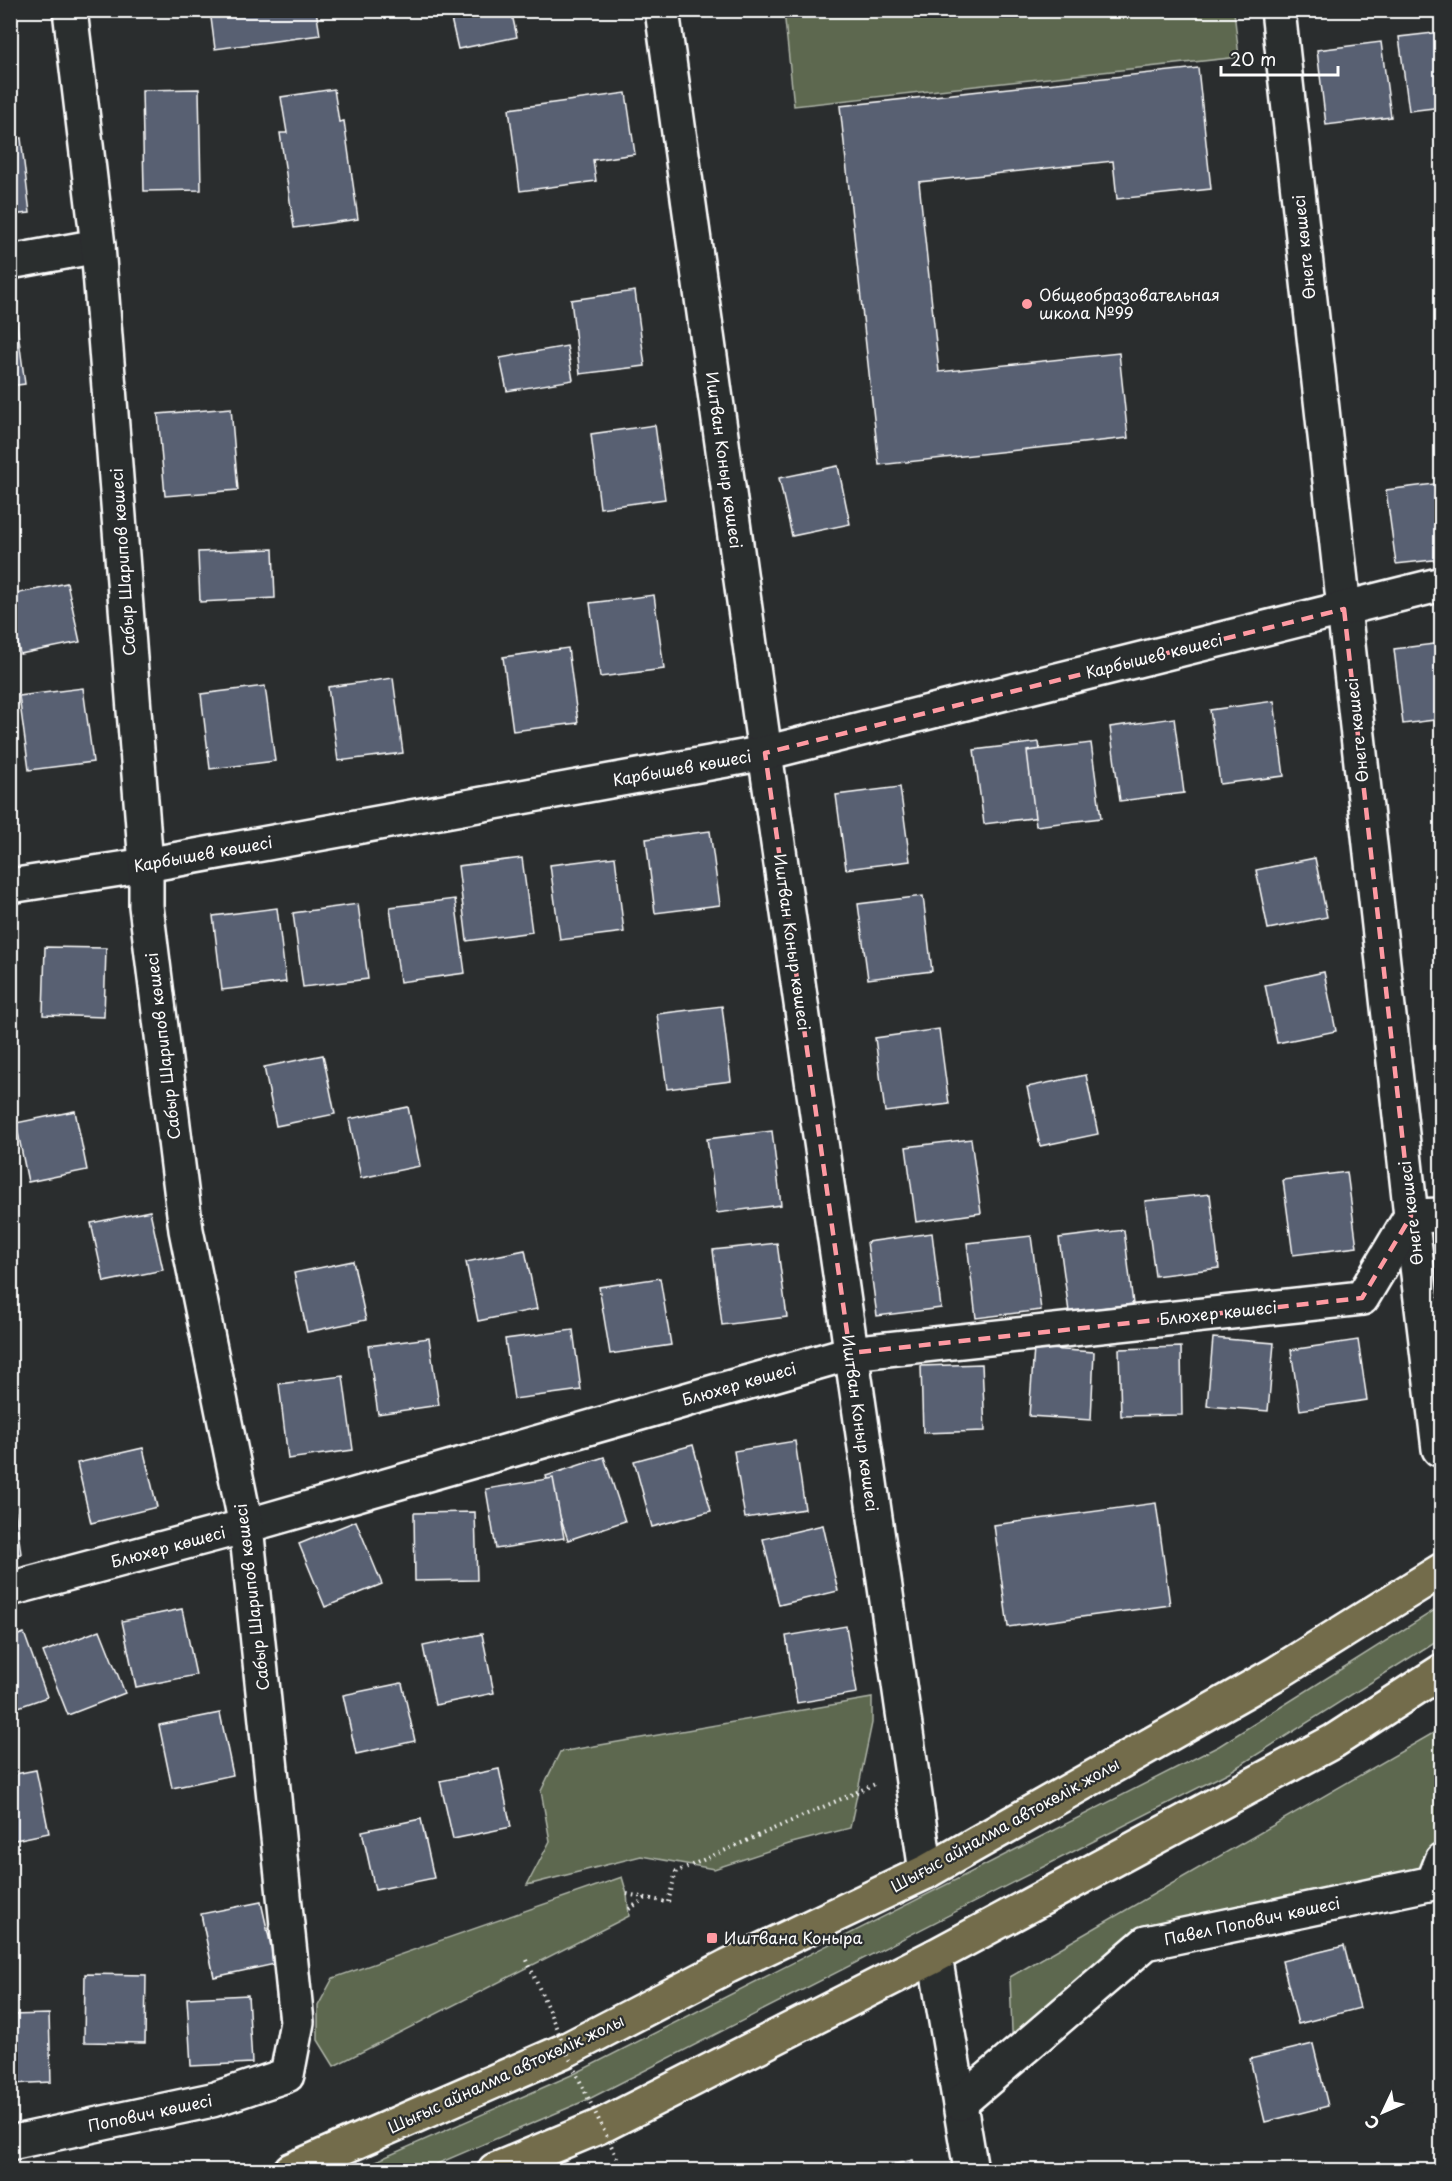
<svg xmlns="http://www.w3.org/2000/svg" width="1452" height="2181" font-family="'Playpen Sans',sans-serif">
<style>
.green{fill:#5d6850;stroke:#aeb4a8;stroke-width:1.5}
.building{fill:#586072;stroke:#fff;stroke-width:1.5}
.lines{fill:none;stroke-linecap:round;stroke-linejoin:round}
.minor-casing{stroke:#fff;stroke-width:38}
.major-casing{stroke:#fff;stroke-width:38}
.path{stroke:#fff;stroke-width:4;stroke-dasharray:1.5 4.5;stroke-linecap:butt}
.minor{stroke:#2a2d2e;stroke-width:33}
.major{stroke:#736c4b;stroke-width:33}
.path-bridge{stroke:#fff;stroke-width:4;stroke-dasharray:1.5 4.5;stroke-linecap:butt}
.marked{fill:none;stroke:#ff9aa2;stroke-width:4.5;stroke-dasharray:12 8;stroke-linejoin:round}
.poi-dot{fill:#ff9aa2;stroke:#2a2d2e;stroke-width:2}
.labels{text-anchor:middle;stroke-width:4.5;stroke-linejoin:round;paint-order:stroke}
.street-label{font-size:16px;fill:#fff;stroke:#2a2d2e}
.poi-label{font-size:16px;fill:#fff;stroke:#2a2d2e;text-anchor:start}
</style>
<rect width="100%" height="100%" fill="#2a2d2e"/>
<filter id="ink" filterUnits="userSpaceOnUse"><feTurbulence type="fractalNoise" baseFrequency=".0167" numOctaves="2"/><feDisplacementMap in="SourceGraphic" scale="12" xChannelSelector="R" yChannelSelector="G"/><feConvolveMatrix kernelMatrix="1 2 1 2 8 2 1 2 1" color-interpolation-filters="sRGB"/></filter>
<g filter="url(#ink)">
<g class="green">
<path d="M784,11H1234L1239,57L794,106Z"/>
<path d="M1441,1606V1638L1231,1771L589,2099L423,2170H356L576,2073L1219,1746Z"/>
<path d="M872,1698V1723L850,1828L792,1843L714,1869L641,1856L527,1885L550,1841L541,1791L560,1752Z"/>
<path d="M1435,1732L1441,1739V1860L1433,1883L1146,1943L1013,2058L1010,1977Z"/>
<path d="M622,1877L627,1894L629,1916L334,2066L318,2040V2006L333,1978Z"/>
</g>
<g class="building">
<path d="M210,10H316L320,35L215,49Z"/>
<path d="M449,10H511L517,37L458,49Z"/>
<path d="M1442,32V107L1409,111L1399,37Z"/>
<path d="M1381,42L1391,117L1326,125L1317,50Z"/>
<path d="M1198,68L1211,189L1117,199L1113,161L919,182L939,372L1119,353L1128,438L879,465L840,106Z"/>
<path d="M199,89L201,190L144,191L142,90Z"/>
<path d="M334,89L339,122L344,121L358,219L294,228L280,133H287L281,97Z"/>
<path d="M626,93L635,154L593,160L596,181L520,191L509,109Z"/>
<path d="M21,138L30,213L10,215V140Z"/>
<path d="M635,291L645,366L580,374L571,300Z"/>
<path d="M15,310L25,384L10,386V311Z"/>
<path d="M567,346L573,380L507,391L500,358Z"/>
<path d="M231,408L238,490L165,496L158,414Z"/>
<path d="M655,425L665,499L600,508L591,434Z"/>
<path d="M838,466L850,524L792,536L779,478Z"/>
<path d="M1442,483V559L1396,564L1386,490Z"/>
<path d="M273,549L275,598L200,602L198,552Z"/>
<path d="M67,583L80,642L20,654L10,606V595Z"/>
<path d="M654,595L664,669L600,677L590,603Z"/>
<path d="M1442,643V719L1403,724L1394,649Z"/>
<path d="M568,648L578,723L513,731L503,657Z"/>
<path d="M393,678L403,753L338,761L328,687Z"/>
<path d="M265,686L275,761L210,769L201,694Z"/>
<path d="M83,688L93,762L29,770L19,696Z"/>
<path d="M1274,701L1284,776L1220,784L1210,710Z"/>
<path d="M1174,718L1184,793L1120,801L1110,727Z"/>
<path d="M1039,742L1048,816L984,824L974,750Z"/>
<path d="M1091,743L1101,818L1036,826L1027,751Z"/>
<path d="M900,787L910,861L846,869L836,795Z"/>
<path d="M710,831L720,905L655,913L646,839Z"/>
<path d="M615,857L624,932L560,940L550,865Z"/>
<path d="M522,858L532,932L467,941L458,866Z"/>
<path d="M1315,858L1327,917L1268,929L1256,870Z"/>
<path d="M923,896L932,971L868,979L858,904Z"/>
<path d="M455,899L465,973L400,982L390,907Z"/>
<path d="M358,904L368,979L303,987L293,913Z"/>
<path d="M277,908L286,982L222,990L213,916Z"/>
<path d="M45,947L106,948L104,1017L43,1015Z"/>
<path d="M1324,972L1336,1031L1277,1043L1265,985Z"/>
<path d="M722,1006L731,1081L667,1089L657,1014Z"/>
<path d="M939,1029L949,1104L885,1112L875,1038Z"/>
<path d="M323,1055L335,1114L276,1126L264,1067Z"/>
<path d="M1086,1075L1098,1134L1040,1146L1027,1087Z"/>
<path d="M408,1107L420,1166L361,1178L349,1119Z"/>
<path d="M75,1111L87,1170L28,1182L16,1123Z"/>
<path d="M1442,1121V1166L1436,1122Z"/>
<path d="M772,1131L781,1205L717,1213L707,1139Z"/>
<path d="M971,1139L981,1213L916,1222L906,1147Z"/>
<path d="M1347,1172L1357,1247L1293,1255L1283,1180Z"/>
<path d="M1210,1194L1219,1268L1155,1276L1145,1201Z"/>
<path d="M150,1211L163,1270L104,1282L91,1223Z"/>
<path d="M1124,1230L1133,1304L1069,1312L1059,1238Z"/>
<path d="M932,1233L941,1308L877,1316L867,1242Z"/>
<path d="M1031,1236L1041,1310L976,1318L967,1243Z"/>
<path d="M777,1243L787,1317L722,1325L713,1250Z"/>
<path d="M525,1250L537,1309L478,1321L466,1262Z"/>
<path d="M353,1261L366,1320L307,1332L294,1273Z"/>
<path d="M660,1278L671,1345L610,1354L599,1287Z"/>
<path d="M573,1330L581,1390L514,1399L505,1339Z"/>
<path d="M429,1338L439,1405L378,1414L368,1346Z"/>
<path d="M1213,1338L1274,1343L1268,1411L1207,1406Z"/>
<path d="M1358,1340L1367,1400L1300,1410L1291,1350Z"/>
<path d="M1181,1347L1182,1415L1121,1416L1119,1349Z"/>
<path d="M1034,1348L1094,1352L1091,1420L1029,1416Z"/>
<path d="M982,1364L985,1431L923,1433L921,1366Z"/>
<path d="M343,1376L353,1450L288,1459L279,1384Z"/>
<path d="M795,1441L805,1509L745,1518L734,1451Z"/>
<path d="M693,1445L711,1511L652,1527L634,1461Z"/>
<path d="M143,1448L157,1507L91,1523L77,1463Z"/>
<path d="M604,1457L625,1521L568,1540L546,1476Z"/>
<path d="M553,1478L564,1538L496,1549L486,1489Z"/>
<path d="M10,1493H13L21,1554L10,1555Z"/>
<path d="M1156,1503L1170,1605L1008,1627L994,1525Z"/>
<path d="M475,1512L477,1580L415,1581L414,1513Z"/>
<path d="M356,1521L382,1584L325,1607L299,1544Z"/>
<path d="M823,1525L838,1591L779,1605L763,1539Z"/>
<path d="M182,1609L196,1675L136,1687L122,1621Z"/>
<path d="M846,1626L857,1693L797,1703L786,1636Z"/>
<path d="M100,1630L125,1693L68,1715L43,1652Z"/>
<path d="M24,1633L47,1697L10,1710V1638Z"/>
<path d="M482,1634L494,1693L435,1705L423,1646Z"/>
<path d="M402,1683L415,1741L356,1754L343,1695Z"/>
<path d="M220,1713L233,1775L172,1788L159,1725Z"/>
<path d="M499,1769L511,1827L453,1839L440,1781Z"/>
<path d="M36,1770L49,1833L10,1841V1775Z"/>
<path d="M421,1819L434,1878L375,1890L362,1831Z"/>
<path d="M261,1902L275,1964L214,1977L201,1914Z"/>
<path d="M1344,1946L1360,2008L1298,2024L1282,1961Z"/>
<path d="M85,1974L146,1975L145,2043L84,2042Z"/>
<path d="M248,1995L252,2063L191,2066L187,1998Z"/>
<path d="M49,2014L51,2082L10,2084V2015Z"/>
<path d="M1313,2044L1328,2106L1265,2122L1250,2059Z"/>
<path d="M913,2160L915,2170H871Z"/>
</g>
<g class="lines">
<g class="minor-casing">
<g id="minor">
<path d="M662,10L765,753L926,1872"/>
<path d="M1278,10L1411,1216L1439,1449"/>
<path d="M10,262L98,246"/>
<path d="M10,886L146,865L765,753L1442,584"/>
<path d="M10,1589L246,1526L850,1353L1362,1298L1411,1216L1442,1215"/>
<path d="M935,1956L971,2170"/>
<path d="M960,2103L1146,1943L1433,1883L1442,1860"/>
<path d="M10,2143L212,2100L287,2075L297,2022L246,1526L186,1230L146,906V865L98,246L70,10"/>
</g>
</g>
<g class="major-casing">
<g id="major">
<path d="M291,2170L566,2050L728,1966L926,1872L1277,1673L1442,1570"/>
<path d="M495,2170L603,2125L935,1956L1334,1741L1442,1671"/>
</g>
</g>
<g class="path">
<path d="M627,1894L666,1902"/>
<path d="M668,1902L676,1872L875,1784"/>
<path d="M629,1909L646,1898"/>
</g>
<use href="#minor" class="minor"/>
<use href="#major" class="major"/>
<path class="path-bridge" d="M527,1960L576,2073L623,2170"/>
</g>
</g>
<path class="marked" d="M1344,609L1411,1216L1362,1298L850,1353L765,753Z"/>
<g class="poi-dot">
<circle cx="1027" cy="304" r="6"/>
<rect x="706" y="1932" width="12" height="12" rx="3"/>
</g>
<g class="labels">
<g class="street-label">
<text transform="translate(1304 247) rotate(-96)" y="6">Өнеге көшесі</text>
<text transform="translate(724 460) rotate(82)" y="6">Иштван Коныр көшесі</text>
<text transform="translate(123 562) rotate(-94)" y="6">Сабыр Шарипов көшесі</text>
<text transform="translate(1154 656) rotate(-14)" y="6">Карбышев көшесі</text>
<text transform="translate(1357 730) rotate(-96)" y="6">Өнеге көшесі</text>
<text transform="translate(682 768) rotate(-10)" y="6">Карбышев көшесі</text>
<text transform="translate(203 854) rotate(-10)" y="6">Карбышев көшесі</text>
<text transform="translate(792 942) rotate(82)" y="6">Иштван Коныр көшесі</text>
<text transform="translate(163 1046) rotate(-97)" y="6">Сабыр Шарипов көшесі</text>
<text transform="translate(1411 1213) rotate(-97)" y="6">Өнеге көшесі</text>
<text transform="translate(1218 1313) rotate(-6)" y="6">Блюхер көшесі</text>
<text transform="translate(739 1384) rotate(-16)" y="6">Блюхер көшесі</text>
<text transform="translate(860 1423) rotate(82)" y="6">Иштван Коныр көшесі</text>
<text transform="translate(168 1547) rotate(-15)" y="6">Блюхер көшесі</text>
<text transform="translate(252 1597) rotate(-97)" y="6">Сабыр Шарипов көшесі</text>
<text transform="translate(1005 1825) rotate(-29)" y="6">Шығыс айналма автокөлік жолы</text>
<text transform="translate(1252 1921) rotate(-12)" y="6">Павел Попович көшесі</text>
<text transform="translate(506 2074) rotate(-25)" y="6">Шығыс айналма автокөлік жолы</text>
<text transform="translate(150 2113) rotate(-12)" y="6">Попович көшесі</text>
</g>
<g class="poi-label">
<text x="1039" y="301">Общеобразовательная<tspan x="1039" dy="18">школа №99</tspan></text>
<text x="724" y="1944">Иштвана Коныра</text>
</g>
</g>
<rect width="1452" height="2181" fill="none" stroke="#2a2d2e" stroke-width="36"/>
<rect x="18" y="18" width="1416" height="2145" fill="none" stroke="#fff" stroke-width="2" filter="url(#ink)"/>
<g transform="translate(1383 2112) rotate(226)" stroke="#2a2d2e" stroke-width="4.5" paint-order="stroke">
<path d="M0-4.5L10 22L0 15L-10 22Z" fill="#ffffff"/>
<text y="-9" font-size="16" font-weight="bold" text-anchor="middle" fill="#ffffff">С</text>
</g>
<path d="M1221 66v9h117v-9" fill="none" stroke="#ffffff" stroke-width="3"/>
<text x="1230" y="66" font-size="18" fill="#ffffff" stroke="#2a2d2e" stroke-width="4.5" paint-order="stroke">20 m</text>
</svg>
